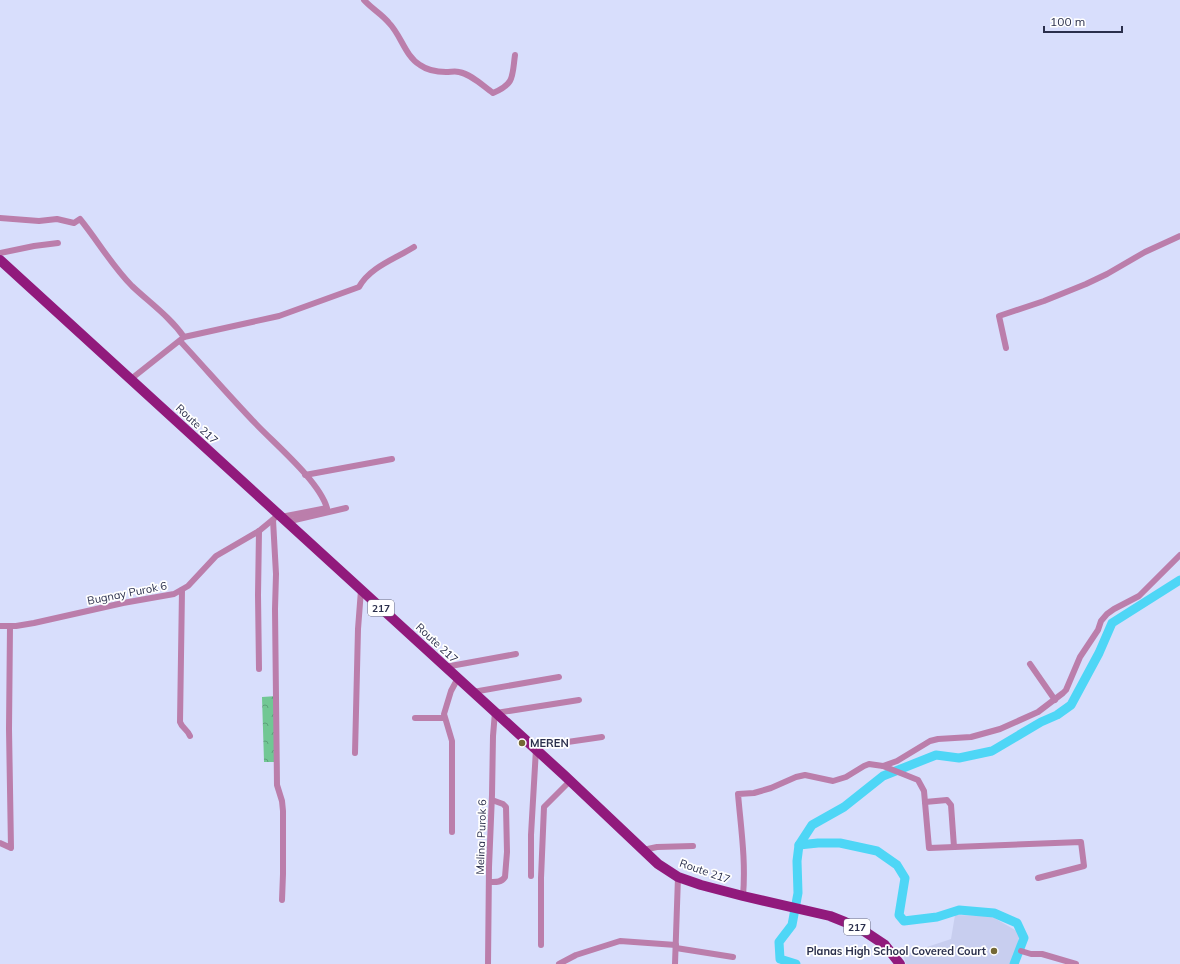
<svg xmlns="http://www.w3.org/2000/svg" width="1180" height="964" font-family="Mulish,sans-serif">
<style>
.built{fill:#c8ceef}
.forest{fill:url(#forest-crowns)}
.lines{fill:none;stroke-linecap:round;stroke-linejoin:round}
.river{stroke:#4ed6f6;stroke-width:9}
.street{stroke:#bb7eab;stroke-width:6}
.primary{stroke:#911a7c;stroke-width:10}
.poi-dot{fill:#746835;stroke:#fff;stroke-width:1.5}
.labels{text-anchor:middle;stroke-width:3.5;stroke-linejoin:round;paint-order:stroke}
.shield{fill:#fff;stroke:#6a6d82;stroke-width:1}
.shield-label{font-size:10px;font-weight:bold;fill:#2a2f4c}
.street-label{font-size:11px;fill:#2a2f4c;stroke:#fff}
.poi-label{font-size:11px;font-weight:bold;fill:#2a2f4c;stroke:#fff;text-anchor:start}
</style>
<defs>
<pattern id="forest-crowns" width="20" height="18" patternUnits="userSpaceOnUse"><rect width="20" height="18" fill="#71c794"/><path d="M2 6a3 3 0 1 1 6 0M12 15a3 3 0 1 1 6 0" fill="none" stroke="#5da27b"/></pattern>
</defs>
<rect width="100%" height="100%" fill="#d8defc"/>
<path class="built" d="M955,915L991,916L1020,933L1013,964H906L903,955L951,939Z"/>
<path class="forest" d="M277,696L279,762H264L262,697Z"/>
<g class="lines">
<g class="river">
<path d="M799,845L818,843H840L877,851L897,865L905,878L899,915L904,921L937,917L959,910L994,913L1017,923L1024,938L1014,964"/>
<path d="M796,964L780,959L779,942L792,925L798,893L797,861L799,845L812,825L844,807L883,776L936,755L959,758L992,751L1041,722L1057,715L1071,705L1099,653L1112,623L1180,580"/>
</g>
<g class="street">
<path d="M364,0C372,9 382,14 389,23C401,35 405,56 420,65C427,70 438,72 446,72C451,72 455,71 459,72C471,74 483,86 493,93C515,84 512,76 515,55"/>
<path d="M0,218L39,221L57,219L74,223L80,219C98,241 112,266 132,286C150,303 170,317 184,337"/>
<path d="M0,253L34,246L58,243"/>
<path d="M180,341C205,368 230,397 256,424C276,445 319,481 327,508L281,517"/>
<path d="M1006,348L999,316L1044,301L1086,284L1107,274L1145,252L1180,236"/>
<path d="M131,379L184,337L279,316L359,287C370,267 395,259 414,247"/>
<path d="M305,475L392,459"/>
<path d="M273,520L276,574L275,609L277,785L282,801L283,811V874L282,900"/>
<path d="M286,522L346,508"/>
<path d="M259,531L258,595L259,669"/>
<path d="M182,590L180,722C182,728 188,730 190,736"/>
<path d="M0,626H16L34,623L123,603L174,594L188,586L216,556L259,531L276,517"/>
<path d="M1030,664L1055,700"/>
<path d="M445,667L516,654"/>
<path d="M473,692L559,677"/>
<path d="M496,713L579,700"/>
<path d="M415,718H444"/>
<path d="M533,747L602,737"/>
<path d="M355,753L358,629L361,590"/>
<path d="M883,766L918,780L924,791L929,848L1081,842L1084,866L1038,878"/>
<path d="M925,802L947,800L951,805L954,847"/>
<path d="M452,832V741L444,714L451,691L458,678"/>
<path d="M0,843L11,848L9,729L10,626"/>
<path d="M643,850L657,847L693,846"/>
<path d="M531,876V835L536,749"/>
<path d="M489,882C495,882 501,883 505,877L507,852L506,807L503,804L492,800"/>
<path d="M743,896C746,861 741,829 738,794L754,793L771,788L796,777L805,775L833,781L846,777L864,766L869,764L883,766L897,761L930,741L938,739L971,737L1000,729L1038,712L1063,693L1066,690L1080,657L1098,630L1101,621L1107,614L1114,609L1139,596L1180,555"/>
<path d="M541,945V878L544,807L570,781"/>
<path d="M676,948L733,957"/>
<path d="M1021,951L1031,954H1042L1076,964"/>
<path d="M488,964L489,867L492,795L493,736L495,712"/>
<path d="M559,964L576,955L620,941L676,945"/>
<path d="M675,964L678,877"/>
</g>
<path class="primary" d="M0,260L564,775L658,864L678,877L701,885L743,896L830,916L845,922L864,931L885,945L900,964"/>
</g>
<g class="poi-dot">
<circle cx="522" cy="743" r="4"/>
<circle cx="994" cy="951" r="4"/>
</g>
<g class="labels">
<g class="shield">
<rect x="368" y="600" width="26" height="16" rx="3"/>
<rect x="844" y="919" width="26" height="16" rx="3"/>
</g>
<g class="shield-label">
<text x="381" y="612">217</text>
<text x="857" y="931">217</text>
</g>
<g class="street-label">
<text transform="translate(197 424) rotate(43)" y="4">Route 217</text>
<text transform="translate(127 593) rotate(-11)" y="4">Bugnay Purok 6</text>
<text transform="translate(437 643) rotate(43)" y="4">Route 217</text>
<text transform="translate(481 837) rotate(-88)" y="4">Melina Purok 6</text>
<text transform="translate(705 871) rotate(19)" y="4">Route 217</text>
</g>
<g class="poi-label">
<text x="530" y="747">MEREN</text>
<text x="986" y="955" text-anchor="end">Planas High School Covered Court</text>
</g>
</g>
<path d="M1044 26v6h78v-6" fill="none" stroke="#2a2f4c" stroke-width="2"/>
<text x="1050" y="26" font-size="12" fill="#2a2f4c" stroke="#ffffff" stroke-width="3" paint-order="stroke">100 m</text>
</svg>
